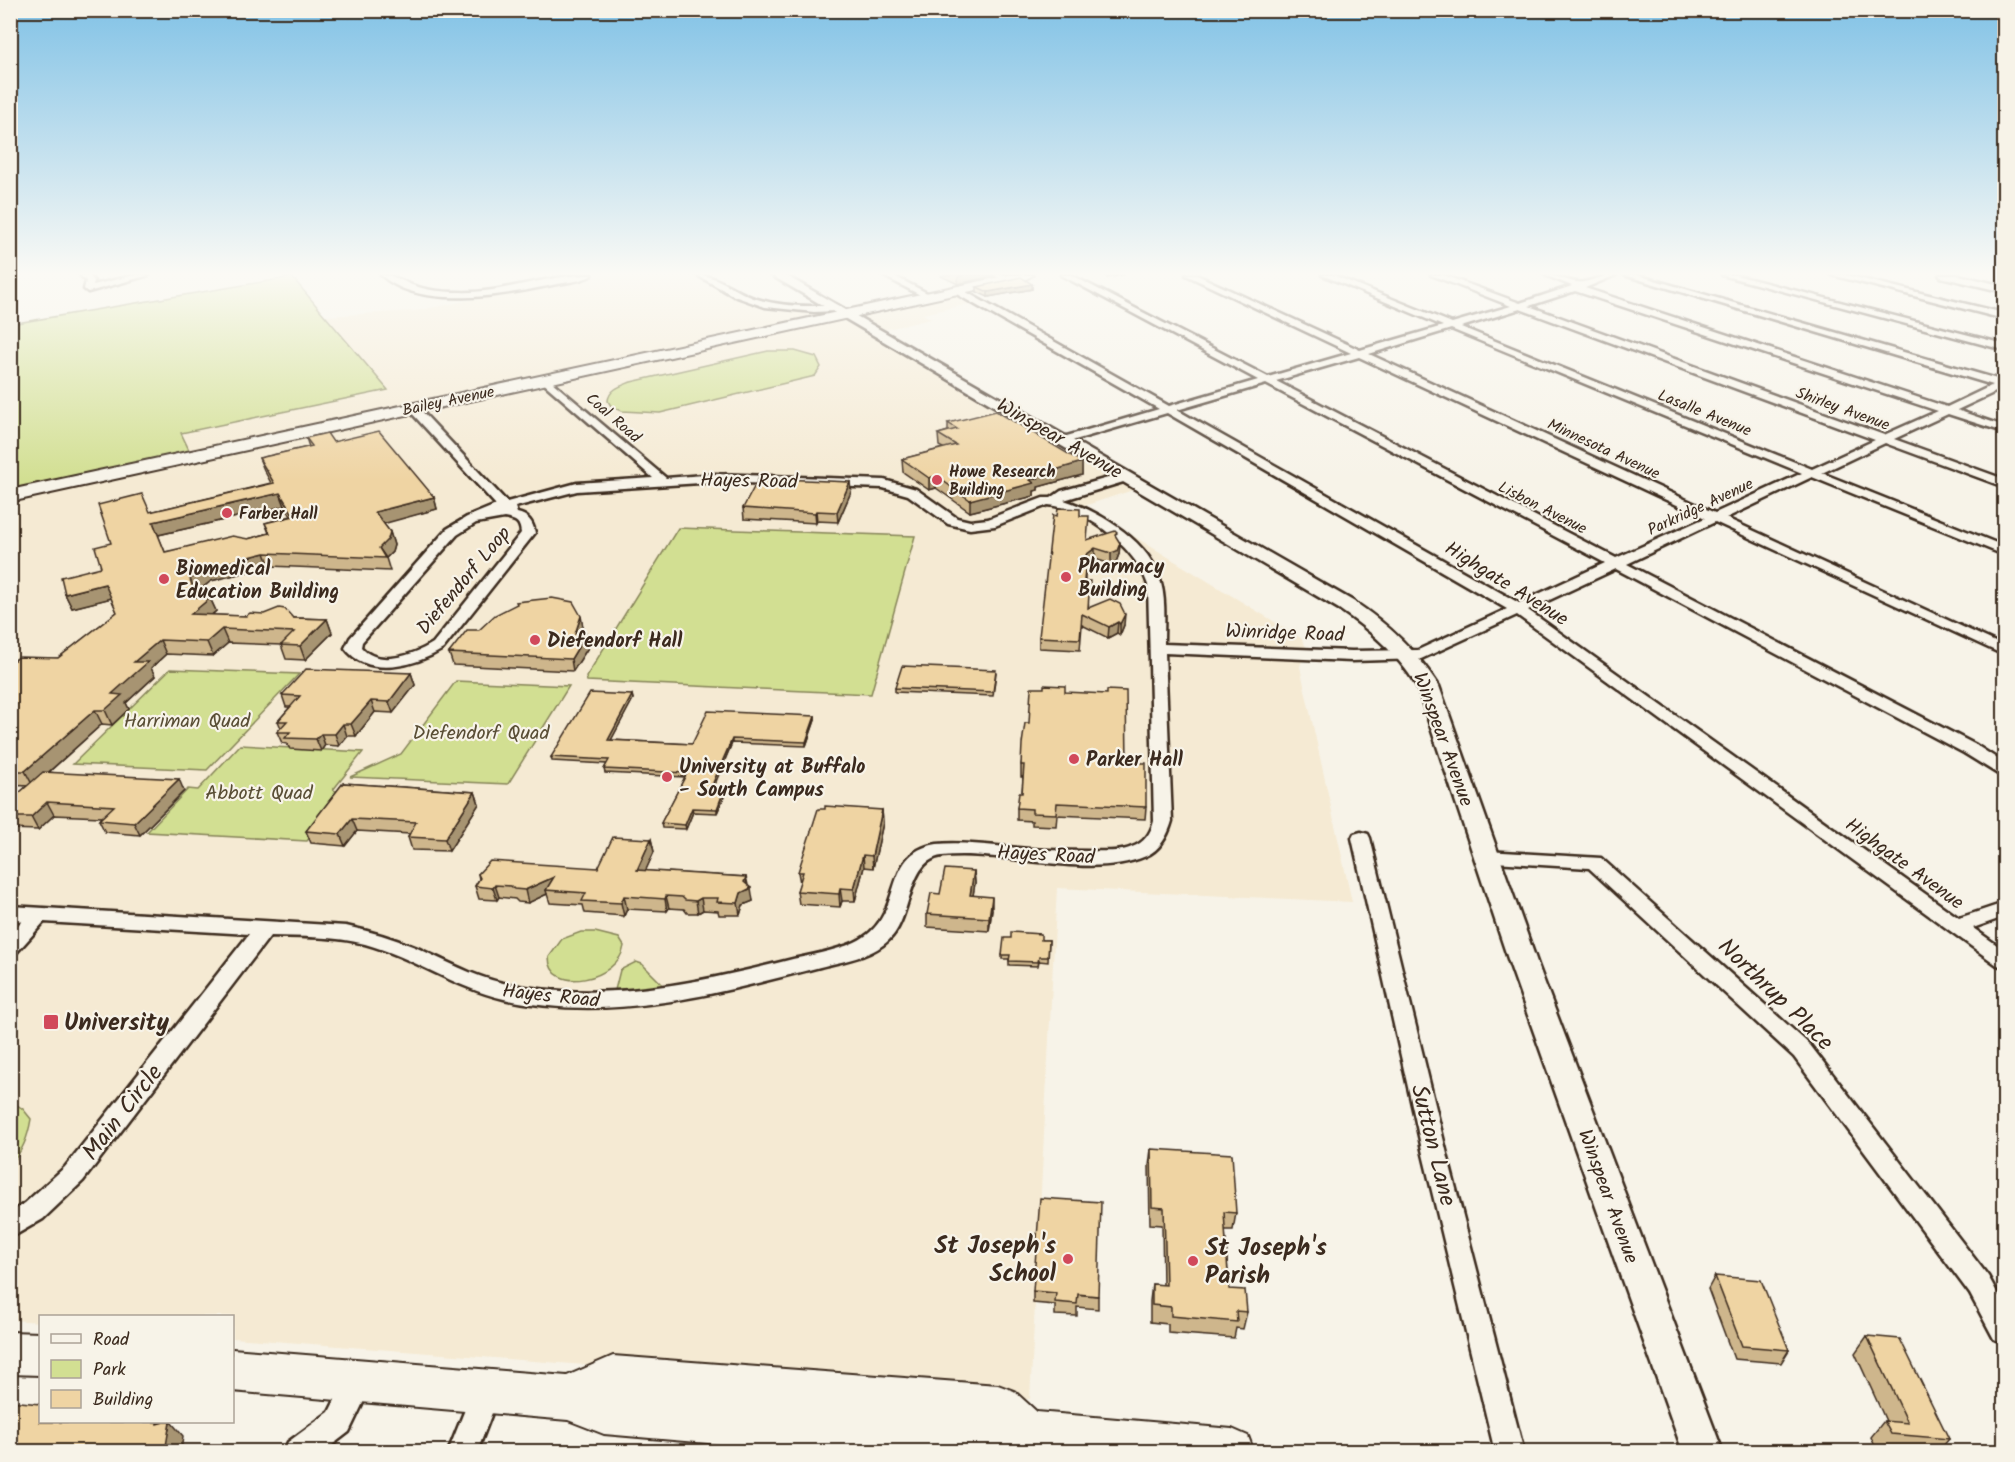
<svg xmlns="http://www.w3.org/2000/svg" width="2015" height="1462" font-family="Kalam,sans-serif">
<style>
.built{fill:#f5ead3}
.green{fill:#d2df92;stroke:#868458;stroke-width:1.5}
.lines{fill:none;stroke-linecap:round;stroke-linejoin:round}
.street-casing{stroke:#3b2a1e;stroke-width:5}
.secondary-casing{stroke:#3b2a1e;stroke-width:5}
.primary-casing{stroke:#3b2a1e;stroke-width:4}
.street{fill:#f7f3e8;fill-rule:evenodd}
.secondary{fill:#f7f3e8;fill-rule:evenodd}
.primary{fill:#f7f3e8;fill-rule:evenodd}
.wall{fill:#ceb68c;stroke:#3b2a1e;stroke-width:1.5;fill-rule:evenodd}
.shaded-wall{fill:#a79472;stroke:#3b2a1e;stroke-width:1.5}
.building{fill:#efd4a3;stroke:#3b2a1e;stroke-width:1.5;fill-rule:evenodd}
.poi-dot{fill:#d1495b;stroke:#f7f3e8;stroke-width:2}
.labels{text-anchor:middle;stroke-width:4.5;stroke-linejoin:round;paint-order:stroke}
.far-street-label{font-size:16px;fill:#3b2a1e;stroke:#f7f3e8}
.far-poi-label{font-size:16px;font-weight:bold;fill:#3b2a1e;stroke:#f7f3e8;text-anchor:start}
.street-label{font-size:20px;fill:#3b2a1e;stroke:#f7f3e8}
.poi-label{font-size:20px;font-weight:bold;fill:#3b2a1e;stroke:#f7f3e8;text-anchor:start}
.park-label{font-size:20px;fill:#594e35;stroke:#f7f3e8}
.near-street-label{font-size:24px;fill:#3b2a1e;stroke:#f7f3e8}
.near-poi-label{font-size:24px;font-weight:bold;fill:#3b2a1e;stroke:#f7f3e8;text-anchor:start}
</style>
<rect width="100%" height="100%" fill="#f7f3e8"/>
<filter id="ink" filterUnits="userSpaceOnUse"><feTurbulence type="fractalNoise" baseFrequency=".0167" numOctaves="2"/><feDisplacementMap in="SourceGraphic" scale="12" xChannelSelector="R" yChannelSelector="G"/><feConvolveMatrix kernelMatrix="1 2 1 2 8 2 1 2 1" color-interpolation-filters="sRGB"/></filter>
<g filter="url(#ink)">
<g class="built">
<path d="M600,275H695L739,298L755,303L829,312L190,452L181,433L387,390L326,316L415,311Z"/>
<path d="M953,294H958L974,303L923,314L931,319L883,330L859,315Z"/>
<path d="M845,318L1136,489L1084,506L1301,638L1306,647L1300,667L1352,902L1057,888L1030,1399L233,1338L232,1316H40V1322L11,1320L10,501Z"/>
</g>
<g class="green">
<path d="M292,277L388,390L181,433L190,452L11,491V324Z"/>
<path d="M768,351H795L816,357L821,367L815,376L660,413L622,411L611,406L608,401C609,389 621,386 631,382Z"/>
<path d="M1738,524H1742L1974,632H1972Z"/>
<path d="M678,528L915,536L871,694L587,681L586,677Z"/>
<path d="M170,669L299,674L207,770L73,764Z"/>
<path d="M456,681L569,686L508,784L350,777L401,754Z"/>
<path d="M240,745L363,752L333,790L345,794L307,841L147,832L188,789L198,790Z"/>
<path d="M581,932H595L619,938L624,946C619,980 549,996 549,957L562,939Z"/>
<path d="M636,962L642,964L664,986L614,994L620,970Z"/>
<path d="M11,1101L23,1109L31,1119C28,1137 23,1150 11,1164Z"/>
</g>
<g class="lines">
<g class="street-casing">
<g id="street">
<path d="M80,275H89L94,281L93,285L135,275H149L88,292L84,289L86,281Z"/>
<path d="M381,275C393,275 400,280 412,285C426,290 442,292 458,292C503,294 547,274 592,275C582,282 564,282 552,285C505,295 420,311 381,275Z"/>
<path d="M697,275C719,275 736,293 757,299C783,307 811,307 837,305L842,308L837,311L814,312L765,307L734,296Z"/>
<path d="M882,275H892L933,296L926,298Z"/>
<path d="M994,275H1005L1011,279L1007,282Z"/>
<path d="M1061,275H1071L1268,377L1351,353L1186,275H1197L1360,350L1443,326L1322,275H1333L1452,323L1511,306L1431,275H1443L1520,303L1572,286L1545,275C1557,275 1573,284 1583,282C1595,280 1604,275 1616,275L1585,288L1947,407L1993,385L1624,275H1637L2004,381V388L1957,410L2004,426V432L1948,414L1894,439L2004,479V487L1885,443L1822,473L2004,546V555L1812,477L1726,518L2004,646V655L1715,522L1627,564L1976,745L2004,763V775L1998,774L1964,753L1616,569L1528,610L1959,918L2004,903V917L1973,928L2004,950V967L1997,965L1517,615L1421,659L1352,661L1165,653L1172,821C1168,835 1160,850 1146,856C1089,881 1002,849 942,856C906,861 913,918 889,940C870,958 843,961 820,967C716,994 611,1023 504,999C455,988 413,957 365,944C335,936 301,937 270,936L83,1181L43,1219L10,1238V1213L25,1203L65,1167L249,934L44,922L17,952L10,954V933L22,921L10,920V906L346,926C370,931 393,938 415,947C444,960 472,976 503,983C598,1004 693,984 785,961C808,955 834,952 855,942C908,918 878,853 937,844C957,842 976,844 996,846C1026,849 1056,851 1087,851C1101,851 1118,853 1132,847C1144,843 1151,833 1154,821L1148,585C1137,549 1086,508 1048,505L995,526L970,529L948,524L908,495L883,488L716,482L577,491L515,507L517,513C528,515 533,522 535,533L443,649C416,666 368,679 345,648L350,638L447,529L467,517L496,505L409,410V406H417L507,502L577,483L653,478L541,381V377L545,376L666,478L716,474L884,480L916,489L957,518L970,521L988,519L1043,498H1051L1061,491L1126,473L1130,474V480L1064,500C1101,512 1151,542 1161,583C1166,601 1164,624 1164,644L1352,651L1418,650L1507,609L1167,413L1068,442H1060V438L1159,409L953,292V288H959L1169,406L1258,380ZM1575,291L1938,411L1884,435L1529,306ZM1520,309L1875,440L1812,469L1461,327ZM1451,329L1802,473L1715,513L1369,354ZM1359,357L1705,518L1616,558L1276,381ZM1266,384L1605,563L1519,603L1177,410ZM504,518C515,520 520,521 521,533L433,643C414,655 378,668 361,647L362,642L457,535L476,523Z"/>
<path d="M1722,275H1735L2004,344V350Z"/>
<path d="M1832,275H1846L2004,313V319Z"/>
<path d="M1361,832L1368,834L1370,838L1447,1154L1524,1452H1495L1423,1154L1352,838L1354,834Z"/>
<path d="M1486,851L1601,858L1810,1045L1988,1276L2004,1305V1343L1994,1339L1970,1294L1794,1057L1589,868L1479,861L1477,857L1479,853Z"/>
<path d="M359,1368L369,1372L373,1382L349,1432L323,1452H284L288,1442L329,1412L349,1372Z"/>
<path d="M486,1378L496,1382L500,1392L477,1452H448L476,1382Z"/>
</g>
</g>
<g class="secondary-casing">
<g id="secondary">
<path d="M771,275H785L1353,601C1388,624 1416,650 1439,686L1538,965L1723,1452H1683L1510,965L1417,686C1397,653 1371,631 1339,609Z"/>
<path d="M1939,275H1959L2004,286V292L1941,277Z"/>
</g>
</g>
<g class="primary-casing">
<g id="primary">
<path d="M1009,275H1033L1026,279L10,502V490Z"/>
<path d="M10,1332L40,1333V1375L10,1374Z"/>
<path d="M232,1349L567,1376L613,1356L998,1385L1014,1391L1037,1412L1232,1429L1248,1436L1254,1452H810L604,1434L568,1420L232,1391Z"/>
</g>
</g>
<use href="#street" class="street"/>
<use href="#secondary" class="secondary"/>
<use href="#primary" class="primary"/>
</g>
<g class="wall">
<path d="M941,275H993L992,276L958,284L941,276Z"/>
<path d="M1032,284V289L988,297L977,292V287Z"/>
<path d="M948,423L1082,462V475L1038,487V490L1034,491V496L970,512L936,488L929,490L903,472L902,459L943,448L939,446L938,434L948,431Z"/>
<path d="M306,438L333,442L434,497L437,509L383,523L390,532L394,545L392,552L386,558L390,571L270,566L211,581L196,593L197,597L210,598L216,611L212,615L327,619L332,633L305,660L286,659L281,645L228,643L213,656L166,654L151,668L155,676L126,703L129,709L112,725L102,724L49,772L184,791L140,835L105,832L99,820L101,817L54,815L38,830L10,829V801L27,786L10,785V663L58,658L117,612L111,598L72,608L65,594L101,567L111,543L150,512L271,483L264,470L259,458L309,447ZM285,506L291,516L265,523L269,533L248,539L165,552L158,535Z"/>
<path d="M851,492L838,522L817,521L816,523L744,519L743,508Z"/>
<path d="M1080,516L1087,540L1116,538L1120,543L1119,554L1116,562L1111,564L1095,559L1085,565V581L1089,608L1124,625L1120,635L1117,633L1108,638L1082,625L1080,650L1039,648V637Z"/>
<path d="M583,627L581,634L589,646L573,671L453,665L449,653L479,630Z"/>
<path d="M411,673L415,685L393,713L375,712L356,736H347L339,746L325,745L321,751L290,749L287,744L282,743L277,732L281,728L278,721L290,707H286L282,695Z"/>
<path d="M996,673L993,696L895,692V688Z"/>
<path d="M1065,692L1127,763L1146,807L1145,819L1057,815L1056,826L1032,825V821L1017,820V808L1022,793L1023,777H1021V765L1029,723Z"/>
<path d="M632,695L633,699L611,740L692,744L815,716V720L806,746L732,743L711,792L724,797L717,813L693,812L686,829L662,828L661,823L685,777L605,773L604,769L607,764L552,761L551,757Z"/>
<path d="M343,783L475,792L479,804L449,851L412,850L408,837L410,834L357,831L345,846L311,843L306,831Z"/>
<path d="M882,810L883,823L873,868L864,867L855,901H842L840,907L799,904L797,891L800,883L798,872Z"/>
<path d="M651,839L654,852L645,871L746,877L748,885L753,901L743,905L740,915H719L718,911L703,910L698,913H687L684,909L669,908L667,911L627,909L624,916L585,913L583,905L550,903L547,894L528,903L518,902L515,899L499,897L497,900L479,899L475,886L479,879L478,874L598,868Z"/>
<path d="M974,871L975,883L973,895L992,909L989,931L927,927V914L940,894Z"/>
<path d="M1041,940H1049L1048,962L1039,961L1038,966L1009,965V959H1002V955Z"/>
<path d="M1151,1149L1236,1213L1233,1230H1225L1229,1289L1247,1312L1243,1329L1236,1328L1234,1338L1168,1333V1324L1150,1322V1301L1152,1284L1163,1285L1162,1225L1150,1224L1149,1166Z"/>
<path d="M1715,1276L1789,1350L1781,1363L1734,1359L1708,1289Z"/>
<path d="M1033,1291L1098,1296V1309L1077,1307V1316L1055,1315V1305L1033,1303Z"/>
<path d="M1867,1336L1949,1439L1938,1452L1877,1451L1871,1437L1884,1421H1886L1855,1353Z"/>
</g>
<g class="shaded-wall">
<path d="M966,275H993L992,276L958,284V277Z"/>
<path d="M1107,275H1124L1107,278Z"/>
<path d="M1032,284V289L988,297V292Z"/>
<path d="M1082,462V475L1038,487V490L1034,491V496L970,512V500L1035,476Z"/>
<path d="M936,476V488L929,490V478Z"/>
<path d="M850,482L851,492L838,522L837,512Z"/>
<path d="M280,493L285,506L158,535L153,522Z"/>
<path d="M434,497L437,509L379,525L375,512Z"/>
<path d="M816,511L817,521L816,523L815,513Z"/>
<path d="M390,532L394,545L392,552L386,558L379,548Z"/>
<path d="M1120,543L1119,554L1116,562L1111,564V553Z"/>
<path d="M1095,548V559L1085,565L1086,555Z"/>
<path d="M265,553L270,566L211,581L196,593L200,606L210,598L216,611L197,627L191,614L196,597L190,579L205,568Z"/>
<path d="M105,584L112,598L72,608L65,594Z"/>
<path d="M1125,614L1124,625L1120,635V624Z"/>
<path d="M581,616L583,627L578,645L575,634Z"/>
<path d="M327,619L332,633L305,660L300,646Z"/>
<path d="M1118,622L1117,633L1108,638L1109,627Z"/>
<path d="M222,629L228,643L213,656L207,642Z"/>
<path d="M586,634L589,646L573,671L571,659Z"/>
<path d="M160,640L166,654L151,668L155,676L126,703L129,709L112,725L105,710L112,694L134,662Z"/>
<path d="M411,673L415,685L393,713L389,702Z"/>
<path d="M632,695L633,699L609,744L608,740Z"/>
<path d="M371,701L375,712L356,736L351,724Z"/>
<path d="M95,710L102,724L33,786L25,771Z"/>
<path d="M815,716V720L806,746V742Z"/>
<path d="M343,724L347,736L339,746L335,734Z"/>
<path d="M321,734L325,745L321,751L316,739Z"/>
<path d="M732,739V743L710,796L709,792Z"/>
<path d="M179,779L184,791L140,835L134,823Z"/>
<path d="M475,792L479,804L449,851L445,839Z"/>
<path d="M723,793L724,797L717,813V809Z"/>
<path d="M47,802L54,815L38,830L31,817Z"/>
<path d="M692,808L693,812L686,829L685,825Z"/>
<path d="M882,810L883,823L873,868L872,856Z"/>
<path d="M352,819L357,831L345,846L340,834Z"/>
<path d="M651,839L654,852L640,883L637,870Z"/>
<path d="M863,855L864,867L855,901L854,889Z"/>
<path d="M974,871L975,883L971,908L970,895Z"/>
<path d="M554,877L546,890L547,894L528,903L525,890Z"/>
<path d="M746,877L748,890L751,888L753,901L743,905L740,915L738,903Z"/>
<path d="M495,885L499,897L497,900L493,888Z"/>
<path d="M840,888L842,901L840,907L839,894Z"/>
<path d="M624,896L627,909L624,916L621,903Z"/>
<path d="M666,896L669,908L667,911L665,899Z"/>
<path d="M992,897V909L989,931V918Z"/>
<path d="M701,898L703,910L698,913L696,901Z"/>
<path d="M157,1422H163L169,1429L170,1422H171L183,1436L181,1452H165L157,1424Z"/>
</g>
<g class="building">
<path d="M1021,277L1032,284L988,292L977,287Z"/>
<path d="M996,411L1082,462L1035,476L1038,478L1030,480L1034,483L970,500L936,476L929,478L902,459L956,445L938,434L957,429L948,423Z"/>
<path d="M379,431L434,497L375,512L390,532L388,539L379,548L385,558L265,553L205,568L190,579L196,597L210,598L191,614L246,616L250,613L264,614L279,608L285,609L293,618L327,619L300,646L281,645L294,632L222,629L207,642L160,640L134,662H148L112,694L122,695L105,710H95L25,771H10V663L19,657L58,658L117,612L105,584L65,594L61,577L101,567L95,547L111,543L98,505L142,494L150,512L274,483L259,458L312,446L306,438L327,433L333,442ZM280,493L294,516L265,523L270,533L248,539L232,536L165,552L153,522Z"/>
<path d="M759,478L850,482L837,512L816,511L815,513L743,508Z"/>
<path d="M1058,508L1080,509V516H1089L1087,540L1115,531L1117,533L1115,535L1120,543L1117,551L1111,553L1095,548L1086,555L1084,581H1090L1088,608L1110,599L1120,604L1125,614L1120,624L1118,622L1109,627L1082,614L1080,639L1039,637L1053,515L1057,516Z"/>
<path d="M552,598L573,602L581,616L575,634H586L571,659L449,653L467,630H479L495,615L517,604L516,602Z"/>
<path d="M902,666L996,670L993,692L895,688Z"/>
<path d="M306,669L411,673L389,702L371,701L351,724H343L335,734H321L316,739L285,738L290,732H277L287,721H278L300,696L282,695Z"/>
<path d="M1044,685L1065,686V692L1107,694V690L1126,691L1127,763H1146V807L1057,803L1056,814L1032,813V809L1017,808L1019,793H1022L1024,765H1021L1022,744L1025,723H1029L1031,688H1044Z"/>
<path d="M590,693L632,695L608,740L692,744L708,711L815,716L806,742L732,739L709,792L723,793L717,809L692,808L685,825L661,823L687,773L604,769L609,760L551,757Z"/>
<path d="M43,772L179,779L134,823L99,820L114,806L47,802L31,817H10V801Z"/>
<path d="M343,783L475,792L445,839L408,837L416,822L352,819L340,834L306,831Z"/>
<path d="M825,806L882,810L872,856L863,855L854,889L840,888L839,894L797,891L803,872H798L818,809H825Z"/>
<path d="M613,837L651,839L637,870L746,877L744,882L751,888L741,893L738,903L717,902L718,898H701L696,901L685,900L682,897L666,896L665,899L624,896L621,903L582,901L586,893L546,890L554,877L525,890L514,889L511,886L495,885L493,888L475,886L480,878L478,874L490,861L598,868Z"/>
<path d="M945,869L974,871L970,895L992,897L989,918L927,914L931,893L940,894Z"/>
<path d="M1011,932L1041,934V940H1049L1048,957H1039L1038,962L1009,961L1010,955H1002L1004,938H1011Z"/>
<path d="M1151,1149L1232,1154L1236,1213L1224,1212L1229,1289L1245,1290L1247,1312L1236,1311L1237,1322L1171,1316V1307L1152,1305V1284L1166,1285L1164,1208L1152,1207Z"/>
<path d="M1040,1198L1101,1202L1098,1296L1078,1294L1077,1304L1055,1302L1056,1293L1033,1291Z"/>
<path d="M1715,1276L1761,1280L1789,1350L1742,1346Z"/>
<path d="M1867,1336L1900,1339L1949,1439L1891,1434L1884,1421L1908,1423Z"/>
<path d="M10,1401L40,1404V1422H157V1424L164,1422H170L165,1452H10Z"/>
</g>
</g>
<linearGradient id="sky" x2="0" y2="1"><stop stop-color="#81c2e6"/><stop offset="0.57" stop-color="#fbfaf5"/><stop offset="1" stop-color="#fbfaf5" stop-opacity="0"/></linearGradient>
<rect width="2015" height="480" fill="url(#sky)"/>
<g class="poi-dot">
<circle cx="937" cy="480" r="6"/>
<circle cx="227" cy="513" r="6"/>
<circle cx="1066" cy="577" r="6"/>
<circle cx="164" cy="579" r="6"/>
<circle cx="535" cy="640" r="6"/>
<circle cx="1074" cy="759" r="6"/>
<circle cx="667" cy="777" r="6"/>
<rect x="43" y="1014" width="16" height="16" rx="3"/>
<circle cx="1068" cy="1259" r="6"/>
<circle cx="1193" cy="1261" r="6"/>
</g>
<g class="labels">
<g class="far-street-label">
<text transform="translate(448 400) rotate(-12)" y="6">Bailey Avenue</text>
<text transform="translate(1843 408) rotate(20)" y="6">Shirley Avenue</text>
<text transform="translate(1705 412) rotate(22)" y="6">Lasalle Avenue</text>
<text transform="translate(614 417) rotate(41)" y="6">Coal Road</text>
<text transform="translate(1604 448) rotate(25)" y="6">Minnesota Avenue</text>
<text transform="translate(1700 506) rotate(-25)" y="6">Parkridge Avenue</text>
<text transform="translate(1543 507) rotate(27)" y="6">Lisbon Avenue</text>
</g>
<g class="far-poi-label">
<text x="949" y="477">Howe Research<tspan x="949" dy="18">Building</tspan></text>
<text x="239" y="519">Farber Hall</text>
</g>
<g class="street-label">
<text transform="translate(1060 438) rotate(30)" y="7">Winspear Avenue</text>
<text transform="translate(749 480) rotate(1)" y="7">Hayes Road</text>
<text transform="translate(463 580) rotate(-50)" y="7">Diefendorf Loop</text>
<text transform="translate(1507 583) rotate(32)" y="7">Highgate Avenue</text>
<text transform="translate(1285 632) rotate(2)" y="7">Winridge Road</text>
<text transform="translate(1444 739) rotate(70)" y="7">Winspear Avenue</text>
<text transform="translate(1046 854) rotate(3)" y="7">Hayes Road</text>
<text transform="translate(1905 863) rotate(36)" y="7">Highgate Avenue</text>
<text transform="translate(551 995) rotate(6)" y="7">Hayes Road</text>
<text transform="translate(1609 1196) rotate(70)" y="7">Winspear Avenue</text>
</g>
<g class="poi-label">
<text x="1078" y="573">Pharmacy<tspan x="1078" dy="23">Building</tspan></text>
<text x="176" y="575">Biomedical<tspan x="176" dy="23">Education Building</tspan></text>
<text x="547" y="647">Diefendorf Hall</text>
<text x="1086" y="766">Parker Hall</text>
<text x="679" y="773">University at Buffalo<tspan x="679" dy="23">- South Campus</tspan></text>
</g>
<g class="park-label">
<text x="187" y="727">Harriman Quad</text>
<text x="481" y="739">Diefendorf Quad</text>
<text x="259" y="799">Abbott Quad</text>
</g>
<g class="near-street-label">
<text transform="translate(1776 994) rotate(44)" y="8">Northrup Place</text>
<text transform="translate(122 1112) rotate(-52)" y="8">Main Circle</text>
<text transform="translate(1434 1145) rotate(76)" y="8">Sutton Lane</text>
</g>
<g class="near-poi-label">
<text x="64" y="1030">University</text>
<text x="1056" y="1253" text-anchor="end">St Joseph's<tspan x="1056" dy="28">School</tspan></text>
<text x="1205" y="1255">St Joseph's<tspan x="1205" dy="28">Parish</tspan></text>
</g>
</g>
<rect width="2015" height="1462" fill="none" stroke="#f7f3e8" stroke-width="36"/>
<rect x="18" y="18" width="1979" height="1426" fill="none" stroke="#3b2a1e" stroke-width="2" filter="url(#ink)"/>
<rect x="39" y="1315" width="195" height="108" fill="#f7f3e8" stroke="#aca397" stroke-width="1.5"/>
<rect x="51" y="1334" width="30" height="9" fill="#f7f3e8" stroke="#aca397" stroke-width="1.5"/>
<text x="93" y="1345" font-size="18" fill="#3b2a1e">Road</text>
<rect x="51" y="1360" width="30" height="18" fill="#d2df92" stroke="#aca397" stroke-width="1.5"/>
<text x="93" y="1375" font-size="18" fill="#3b2a1e">Park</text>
<rect x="51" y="1390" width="30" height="18" fill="#efd4a3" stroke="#aca397" stroke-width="1.5"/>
<text x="93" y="1405" font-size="18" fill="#3b2a1e">Building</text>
</svg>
